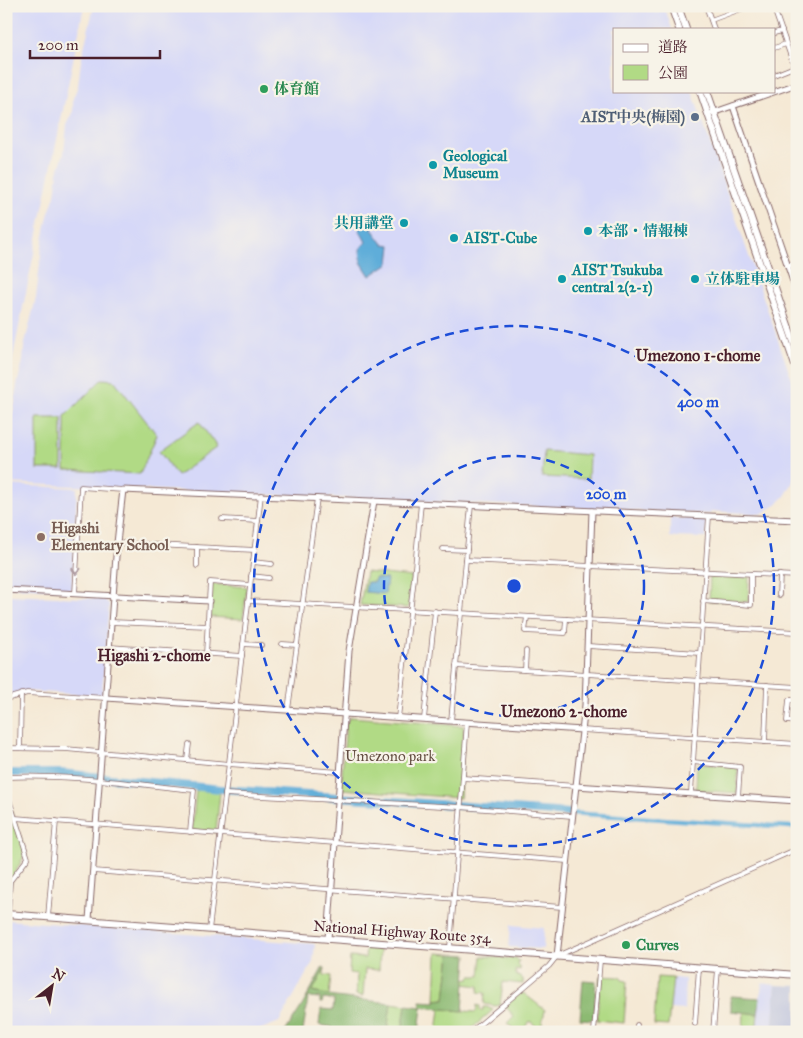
<svg xmlns="http://www.w3.org/2000/svg" width="803" height="1038" font-family="'IM FELL Great Primer','Noto Serif JP',serif">
<style>
.built{fill:#d6d8f8}
.industrial{fill:#bec3dd}
.green{fill:#b1da85;stroke:#7e7c58}
.forest{fill:#8cba72;stroke:#6b6c4e}
.water{fill:#5fadd9;stroke:#546682}
.lines{fill:none;stroke-linecap:round;stroke-linejoin:round}
.canal{stroke:#5fadd9;stroke-width:4.5}
.river{stroke:#5fadd9;stroke-width:8}
.minor-casing{stroke:#866666;stroke-width:5.5}
.tertiary-casing{stroke:#866666;stroke-width:7}
.primary-casing{stroke:#866666;stroke-width:8}
.trunk-casing{stroke:#866666;stroke-width:8}
.minor{stroke:#fff;stroke-width:4}
.tertiary{stroke:#fff;stroke-width:5}
.primary{stroke:#fff;stroke-width:6}
.trunk{stroke:#fff;stroke-width:6}
.oneway{stroke:#ae9aa0}
.ring{fill:none;stroke:#1d4ed8;stroke-width:2.5;stroke-dasharray:9 6}
.leisure-dot{fill:#2e9e5b;stroke:#f7f3e8;stroke-width:2}
.service-dot{fill:#5c6f8a;stroke:#f7f3e8;stroke-width:2}
.culture-dot{fill:#0f9aa8;stroke:#f7f3e8;stroke-width:2}
.education-dot{fill:#8d6e63;stroke:#f7f3e8;stroke-width:2}
.labels{text-anchor:middle;stroke-width:4.5;stroke-linejoin:round;paint-order:stroke}
.leisure-label{font-size:15px;font-weight:bold;fill:#27864d;stroke:#f7f3e8;text-anchor:start}
.service-label{font-size:15px;font-weight:bold;fill:#4e5e75;stroke:#f7f3e8;text-anchor:end}
.culture-label{font-size:15px;font-weight:bold;fill:#0d838f;stroke:#f7f3e8;text-anchor:start}
.education-label{font-size:15px;font-weight:bold;fill:#785e54;stroke:#f7f3e8;text-anchor:start}
.park-label{font-size:15px;fill:#644e42;stroke:#f7f3e8}
.street-label{font-size:15px;fill:#4a1f2b;stroke:#f7f3e8}
.neighbourhood-label{font-size:16px;font-weight:bold;fill:#4a1f2b;stroke:#f7f3e8}
.centre{fill:#1d4ed8;stroke:#f7f3e8;stroke-width:2.5}
.ring-label{font-size:15px;text-anchor:middle;font-weight:bold;fill:#1d4ed8;stroke:#f7f3e8;stroke-width:4.5;stroke-linejoin:round;paint-order:stroke}
</style>
<rect width="100%" height="100%" fill="#f7f3e8"/>
<filter id="ink" filterUnits="userSpaceOnUse"><feTurbulence type="fractalNoise" baseFrequency=".02" numOctaves="2"/><feDisplacementMap in="SourceGraphic" scale="10" xChannelSelector="R" yChannelSelector="G"/><feConvolveMatrix kernelMatrix="1 2 1 2 8 2 1 2 1" color-interpolation-filters="sRGB"/></filter>
<filter id="wash" filterUnits="userSpaceOnUse"><feTurbulence type="fractalNoise" baseFrequency=".0096" numOctaves="4" result="noise"/><feDisplacementMap in="SourceGraphic" scale="20" xChannelSelector="R" yChannelSelector="G"/><feGaussianBlur stdDeviation="1.12" result="paint"/><feColorMatrix in="noise" values="0 0 0 0 0 0 0 0 0 0 0 0 0 0 0 0 0 1.4 0 .05"/><feComposite in="paint" operator="in"/></filter>
<g filter="url(#wash)">
<rect width="100%" height="100%" fill="#f5e9d5"/>
<g class="built">
<path d="M6,6H84L6,391Z"/>
<path d="M94,6H664L672,29H614V91H692L797,395V473L791,486L785,496L776,505L761,514L711,511L710,514L6,483V439L15,403L17,385L23,361L24,347L36,298L42,246L48,216L55,195L58,172L64,153L67,125L73,113V98L78,86L81,61Z"/>
<path d="M6,485L77,488L72,589L71,590L6,587Z"/>
<path d="M670,518L706,519V538L670,537Z"/>
<path d="M6,595L104,599L109,604L102,694L100,696L27,691L6,697Z"/>
<path d="M6,920L315,944L313,962L279,1022L254,1032H6Z"/>
<path d="M511,925L544,928L543,949L509,947Z"/>
<path d="M673,978L685,979L684,1010L670,1009Z"/>
<path d="M762,983L776,985L772,1032H756Z"/>
</g>
<path class="industrial" d="M776,985L797,986V1032H772Z"/>
<g class="green">
<path d="M102,379L114,380L157,435L140,474L65,470V416Z"/>
<rect x="37" y="418" width="25" height="51"/>
<path d="M199,422L217,447L177,476L159,451Z"/>
<path d="M544,451L589,455L588,479L542,477Z"/>
<path d="M366,572L412,577L408,608L360,605Z"/>
<path d="M710,576L749,577L748,602L709,601Z"/>
<path d="M211,584L247,587L243,619L210,617Z"/>
<path d="M351,717L464,726L460,798L341,789L346,721Z"/>
<path d="M697,764L738,766L737,793L696,790Z"/>
<path d="M196,790L220,792L216,832L192,830Z"/>
<path d="M6,797L26,852L13,877L8,892H6Z"/>
<path d="M366,948L380,949L379,970L365,969L363,996L356,995L357,974L349,973L350,957L365,958Z"/>
<path d="M437,953L450,954L445,999L435,1000Z"/>
<path d="M482,956L517,959L519,961L518,964L520,967V970L516,969V975L523,979V984L503,982L500,1005L496,1006L484,1004L485,993L478,992L479,986L464,984L465,978L470,979L471,976H480Z"/>
<path d="M325,968L324,975L331,976L329,996L312,992Z"/>
<path d="M600,976L620,977L622,980L627,981L624,1023L597,1020Z"/>
<path d="M657,977L673,978L668,1026L654,1025Z"/>
<path d="M522,992L545,1010L540,1032H536L535,1030L537,1027L530,1021L521,1032H517L507,1023L514,1016L505,1006Z"/>
<path d="M391,1003L406,1005L402,1032H387Z"/>
<path d="M477,1005L480,1006V1010H483V1007H487L493,1010L468,1032H437L440,1009L476,1012Z"/>
<path d="M744,1012L758,1014L756,1032H743Z"/>
</g>
<g class="forest">
<path d="M450,954L467,955L463,1011L422,1007L419,1032H402L406,1005L421,1007L420,1001L435,1002V1000L445,999Z"/>
<path d="M323,967L325,968L312,992L335,997L391,1003L387,1032H332V1027L319,1025L321,1009L333,1010L334,1000L323,999L322,1003H320V998L308,997L303,1032H285L302,1006Z"/>
<path d="M583,980L596,981L594,1020L580,1019Z"/>
<path d="M731,996L760,998L758,1014L731,1011Z"/>
</g>
<g class="water">
<path d="M374,221L372,229L383,244L391,245L389,263L370,276L361,262L360,249L366,242L359,229Z"/>
<path d="M375,578L387,579L385,594L365,592L367,582H374Z"/>
</g>
<g class="lines">
<path class="canal" d="M569,813L791,827L797,826"/>
<path class="river" d="M6,773H61L221,789L569,813"/>
</g>
</g>
<g filter="url(#ink)">
<g class="lines">
<g class="minor-casing">
<g id="minor">
<path d="M706,6L714,29"/>
<path d="M773,6L797,74"/>
<path d="M711,20L749,6"/>
<path d="M774,33L782,31"/>
<path d="M774,48L786,44"/>
<path d="M774,75L794,67"/>
<path d="M222,519L258,521"/>
<path d="M117,543L255,550"/>
<path d="M443,549L467,550"/>
<path d="M466,560L797,576"/>
<path d="M253,562L272,564"/>
<path d="M197,566V547"/>
<path d="M251,576L269,578"/>
<path d="M75,594L81,487L123,490"/>
<path d="M779,595L780,575"/>
<path d="M248,601L797,632"/>
<path d="M703,601L751,605V574"/>
<path d="M527,617L525,631L565,633L566,619"/>
<path d="M111,622L208,626"/>
<path d="M243,644L261,645"/>
<path d="M282,644L297,645"/>
<path d="M588,646L700,653"/>
<path d="M109,647L242,656"/>
<path d="M206,654L210,582L250,585"/>
<path d="M456,666L797,687"/>
<path d="M525,670L526,651"/>
<path d="M6,699L27,693L106,698"/>
<path d="M797,700H789L787,721L797,722"/>
<path d="M288,710L317,498"/>
<path d="M398,718L414,578L421,503"/>
<path d="M424,719L435,611"/>
<path d="M451,721L471,505"/>
<path d="M582,730L797,744"/>
<path d="M765,742L767,685"/>
<path d="M6,748L66,749L229,764L340,772"/>
<path d="M20,748L21,694"/>
<path d="M187,760L189,744"/>
<path d="M693,762L740,767L738,797"/>
<path d="M6,777C68,774 132,784 194,790L190,832"/>
<path d="M463,778L576,786"/>
<path d="M6,790L28,858L10,881L8,914"/>
<path d="M691,793L709,516"/>
<path d="M225,794L460,807L572,816"/>
<path d="M15,818L567,861"/>
<path d="M93,871L562,907"/>
<path d="M48,917L56,821"/>
<path d="M209,930L261,495"/>
<path d="M450,948L467,722"/>
<path d="M695,1024L699,968"/>
<path d="M471,1032L549,966L557,956L797,849"/>
<path d="M594,1032L600,960"/>
<path d="M636,1032L637,1025"/>
<path d="M713,1032L718,969"/>
</g>
</g>
<g class="tertiary-casing">
<g id="tertiary">
<path d="M733,106L797,293"/>
<path d="M712,113L797,84"/>
<path d="M788,266L797,263"/>
<path d="M6,590L209,601"/>
<path d="M106,698L582,730"/>
<path d="M576,786L797,801"/>
<path d="M89,920L117,543L123,490L797,520"/>
<path d="M328,939L349,651L374,501"/>
<path d="M557,956L585,705L592,511"/>
</g>
</g>
<g class="primary-casing">
<g id="primary">
<path d="M671,6L679,29"/>
<path d="M678,6L686,29"/>
<path d="M700,91L797,371"/>
<path d="M707,91L797,351"/>
</g>
</g>
<g class="trunk-casing">
<path id="trunk" d="M6,914L797,975"/>
</g>
<use href="#minor" class="minor"/>
<use href="#tertiary" class="tertiary"/>
<use href="#primary" class="primary"/>
<use href="#trunk" class="trunk"/>
</g>
<defs><path id="oneway-chevron" d="M-2-3.5L2.5 0L-2 3.5" fill="none" stroke-width="1.6" stroke-linecap="round" stroke-linejoin="round" transform="scale(1.25)"/></defs>
<use class="oneway" href="#oneway-chevron" transform="translate(76 571) rotate(93)"/>
</g>
<g class="ring">
<circle cx="514" cy="586" r="130"/>
<circle cx="514" cy="586" r="260"/>
</g>
<g class="leisure-dot">
<circle cx="264" cy="89" r="5"/>
<circle cx="626" cy="945" r="5"/>
</g>
<circle class="service-dot" cx="695" cy="117" r="5"/>
<g class="culture-dot">
<circle cx="433" cy="165" r="5"/>
<circle cx="404" cy="223" r="5"/>
<circle cx="588" cy="231" r="5"/>
<circle cx="454" cy="238" r="5"/>
<circle cx="562" cy="279" r="5"/>
<circle cx="695" cy="279" r="5"/>
</g>
<circle class="education-dot" cx="41" cy="537" r="5"/>
<g class="labels">
<g class="leisure-label">
<text x="274" y="94">体育館</text>
<text x="636" y="950">Curves</text>
</g>
<g class="service-label">
<text x="685" y="122">AIST中央(梅園)</text>
</g>
<g class="culture-label">
<text x="443" y="161">Geological<tspan x="443" dy="17">Museum</tspan></text>
<text x="394" y="228" text-anchor="end">共用講堂</text>
<text x="598" y="236">本部・情報棟</text>
<text x="464" y="243">AIST-Cube</text>
<text x="572" y="275">AIST Tsukuba<tspan x="572" dy="17">central 2(2-1)</tspan></text>
<text x="705" y="284">立体駐車場</text>
</g>
<g class="education-label">
<text x="51" y="533">Higashi<tspan x="51" dy="17">Elementary School</tspan></text>
</g>
<g class="park-label">
<text x="390" y="761">Umezono park</text>
</g>
<g class="street-label">
<text transform="translate(402 932) rotate(4)" y="5">National Highway Route 354</text>
</g>
<g class="neighbourhood-label">
<text x="698" y="361">Umezono 1-chome</text>
<text x="154" y="661">Higashi 2-chome</text>
<text x="564" y="717">Umezono 2-chome</text>
</g>
</g>
<circle cx="514" cy="586" r="8" class="centre"/>
<g class="ring-label">
<text x="698" y="407">400 m</text>
<text x="606" y="499">200 m</text>
</g>
<rect width="803" height="1038" fill="none" stroke="#f7f3e8" stroke-width="25"/>
<rect x="613" y="28" width="162" height="65" fill="#f7f3e8" stroke="#b29e9c"/>
<rect x="623" y="44" width="25" height="8" fill="#ffffff" stroke="#b29e9c"/>
<text x="658" y="52" font-size="15" fill="#4a1f2b">道路</text>
<rect x="623" y="65" width="25" height="15" fill="#b1da85" stroke="#b29e9c"/>
<text x="658" y="78" font-size="15" fill="#4a1f2b">公園</text>
<g transform="translate(52 986) rotate(31)" stroke="#f7f3e8" stroke-width="4" paint-order="stroke">
<path d="M0-4L9 19L0 12L-9 19Z" fill="#4a1f2b"/>
<text y="-8" font-size="14" font-weight="bold" text-anchor="middle" fill="#4a1f2b">N</text>
</g>
<path d="M30 50v8h130v-8" fill="none" stroke="#4a1f2b" stroke-width="2.5"/>
<text x="38" y="50" font-size="15" fill="#4a1f2b" stroke="#f7f3e8" stroke-width="4" paint-order="stroke">200 m</text>
</svg>
